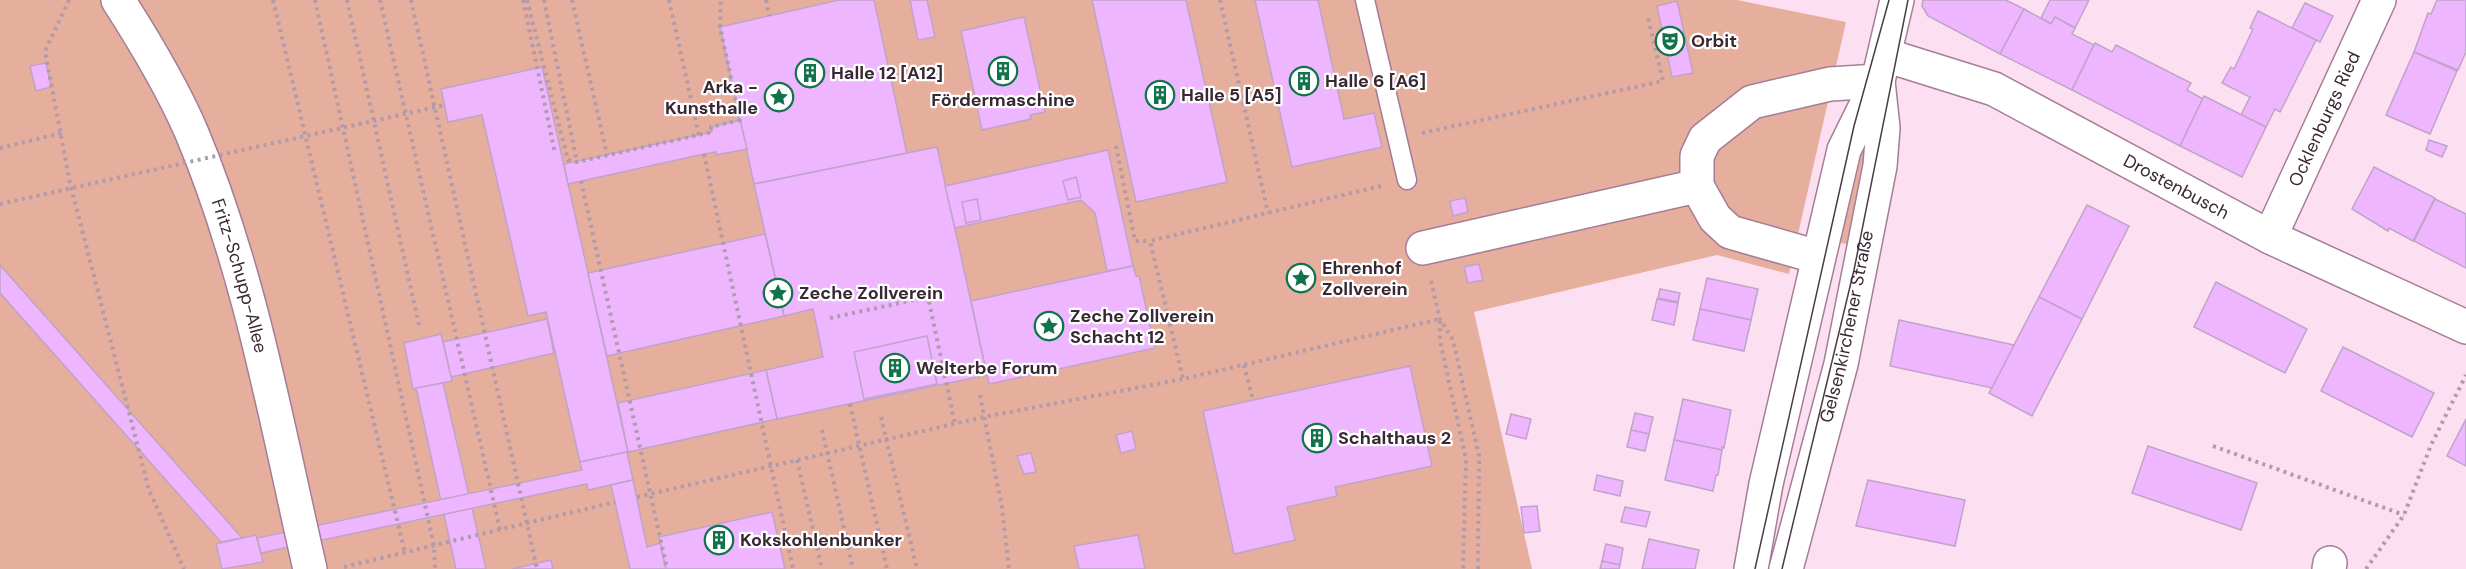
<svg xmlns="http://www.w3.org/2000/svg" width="2466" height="569" font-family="'DM Sans',sans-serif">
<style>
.green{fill:#e6ae9c}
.building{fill:#eeb6fe;stroke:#c1a3c9;stroke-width:1.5}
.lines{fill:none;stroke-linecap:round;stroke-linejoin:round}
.lane-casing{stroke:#a57d98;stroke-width:21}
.street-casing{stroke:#a57d98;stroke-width:36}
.secondary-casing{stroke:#a57d98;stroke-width:36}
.path{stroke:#b19aa9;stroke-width:4;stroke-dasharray:3 4.5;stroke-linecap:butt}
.lane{stroke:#fff;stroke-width:18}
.street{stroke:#fff;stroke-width:33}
.secondary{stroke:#fff;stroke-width:33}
.tram{stroke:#4c3b47;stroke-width:1.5}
.path-bridge{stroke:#b19aa9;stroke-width:4;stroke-dasharray:3 4.5;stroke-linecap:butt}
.labels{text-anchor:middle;stroke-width:4.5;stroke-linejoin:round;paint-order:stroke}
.poi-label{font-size:18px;font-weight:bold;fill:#382833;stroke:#fff;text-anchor:start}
.street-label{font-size:18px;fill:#382833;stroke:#fff}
</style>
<rect width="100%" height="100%" fill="#fce0f2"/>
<g class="green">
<path d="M0,0H1737L1846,22L1789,274L1717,255L1474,312L1532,569H0Z"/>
<path d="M1862,129L1872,131L1851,245L1837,242Z"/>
</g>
<g class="building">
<path d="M839,0H874L907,154L754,184L720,27Z"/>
<path d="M910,0H927L935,37L918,40Z"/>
<path d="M1092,0H1186L1227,182L1136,202Z"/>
<path d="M1255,0H1318L1344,119L1374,113L1382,147L1292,167Z"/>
<path d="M1923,0H2006L2024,9L2000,54L1928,16L1922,6Z"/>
<path d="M2050,0H2089L2075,28L2055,17L2051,24L2041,18Z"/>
<path d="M2437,0H2466V52L2458,70L2414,52L2428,13L2431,14Z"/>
<path d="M1677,1L1693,73L1672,77L1657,6Z"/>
<path d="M2305,3L2333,16L2320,42L2292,28Z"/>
<path d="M2024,9L2051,24L2055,17L2075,28L2072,34L2094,45L2072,90L2000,54Z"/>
<path d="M2258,11L2316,40L2280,112L2275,109L2266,127L2241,115L2250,97L2222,83L2231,67L2234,69L2253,29L2250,28Z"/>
<path d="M1024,17L1045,112L1030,115L1031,119L982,130L961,31Z"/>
<path d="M2095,43L2112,52L2116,45L2191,83L2187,90L2203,99L2180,146L2072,90Z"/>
<path d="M2414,52L2457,71L2430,134L2386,115Z"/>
<path d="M46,63L51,87L36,91L30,66Z"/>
<path d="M542,67L628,452L580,462L546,312L528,316L482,115L448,122L441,89Z"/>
<path d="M2204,96L2266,127L2242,177L2180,146Z"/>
<path d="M740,120L747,149L716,155V152L704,154L568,184L564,164L712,132L711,127Z"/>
<path d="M2429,140L2447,146L2442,157L2426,150Z"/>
<path d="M937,147L987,375L777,419L766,370L823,357L813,309L784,316L754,184Z"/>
<path d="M1108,150L1133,266L1107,271L1095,213L1081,200L955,228L945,186Z"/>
<path d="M2374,167L2435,198L2413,241L2389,228L2388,231L2352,209Z"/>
<path d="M1076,177L1081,197L1068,200L1063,181Z"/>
<path d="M1465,198L1468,212L1453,216L1450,201Z"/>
<path d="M977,199L981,220L966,223L962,202Z"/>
<path d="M2435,199L2466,214V268L2414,241Z"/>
<path d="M2087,205L2129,226L2082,319L2039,297Z"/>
<path d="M765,234L784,316L607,356L588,273Z"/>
<path d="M1479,264L1483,280L1468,283L1464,267Z"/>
<path d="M0,265L242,538L221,542L0,293Z"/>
<path d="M1133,266L1136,276H1139L1155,348L989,384L971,301Z"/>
<path d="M1707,278L1758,289L1751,320L1700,309Z"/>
<path d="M2216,282L2307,329L2285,373L2194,327Z"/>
<path d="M1660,289L1680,293L1678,302L1658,298Z"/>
<path d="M2039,297L2082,319L2032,416L1989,393Z"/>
<path d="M1657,299L1678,303L1674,325L1652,320Z"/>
<path d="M1700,309L1751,320L1744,351L1693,340Z"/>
<path d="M547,319L554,353L451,377L443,342Z"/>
<path d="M1899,320L2014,345L1992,388L1890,366Z"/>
<path d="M441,334L452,381L413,389L404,343Z"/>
<path d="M927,336L937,384L864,399L854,352Z"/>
<path d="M2343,347L2434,393L2412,437L2321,391Z"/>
<path d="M1410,366L1432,466L1335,487L1337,496L1287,507L1295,540L1234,554L1203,411Z"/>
<path d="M766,370L777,419L628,452L618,403Z"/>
<path d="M443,383L486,569H456L416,388Z"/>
<path d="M1683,399L1731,410L1724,448L1722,447V450L1674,440Z"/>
<path d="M1635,413L1653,417L1649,434L1631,430Z"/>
<path d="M1511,414L1531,419L1526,439L1506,434Z"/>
<path d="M2466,419V466L2447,456Z"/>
<path d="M1631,430L1649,434L1645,451L1627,447Z"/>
<path d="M1132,431L1136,449L1121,453L1116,435Z"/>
<path d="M1674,440L1722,450L1718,475H1716L1713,491L1665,480Z"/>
<path d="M2148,446L2257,483L2241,530L2132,493Z"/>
<path d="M627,452L633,480L588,490L587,484L261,553L257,538L582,470L580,462Z"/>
<path d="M1031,453L1036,472L1024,474L1017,456Z"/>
<path d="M1597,475L1623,481L1620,496L1594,490Z"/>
<path d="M633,480L647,547L660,543L666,569H630L611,485Z"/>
<path d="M1868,480L1965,500L1955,546L1856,526Z"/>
<path d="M1537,506L1540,531L1524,533L1521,507Z"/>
<path d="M1625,507L1650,512L1646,527L1621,522Z"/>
<path d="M772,512L785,569H666L659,537Z"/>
<path d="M256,535L263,562L222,569L216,544Z"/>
<path d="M1138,535L1145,569H1079L1074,546Z"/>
<path d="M1649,539L1699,550L1695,569H1642Z"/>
<path d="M1606,544L1623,548L1620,565L1602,561Z"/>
<path d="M551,560L553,569H512Z"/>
<path d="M1602,561L1620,565L1619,569H1600Z"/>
</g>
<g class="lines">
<g class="lane-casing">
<path id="lane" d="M1365,0L1407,180"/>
</g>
<g class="street-casing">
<g id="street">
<path id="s1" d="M118,0C145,42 171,85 191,131C250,271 276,421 310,569"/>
<path id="s2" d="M1885,55L1994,89L2270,237L2466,327"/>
<path id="s3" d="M2270,237L2379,0"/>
<path d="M1423,248L1697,186"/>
<path d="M1818,257L1730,232L1715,218L1697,186V156L1705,139L1752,102L1830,84L1878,81"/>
<path d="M2329,569L2330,563"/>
</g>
</g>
<g class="secondary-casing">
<g id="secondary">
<path d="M1751,569L1766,484L1844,150L1878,81L1897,0"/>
<path id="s4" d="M1786,569L1841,364L1880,166L1883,128L1878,81"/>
</g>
</g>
<g class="path">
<path d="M69,0L45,51L70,183L149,490L184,569"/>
<path d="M273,0L405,553"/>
<path d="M315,0L434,546L435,569"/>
<path d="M347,0L419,325"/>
<path d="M380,0L500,530"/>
<path d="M411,0L537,569"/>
<path d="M523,0L555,153"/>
<path d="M527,0L568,160L577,162L712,132L711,127L740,120L720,27L721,0"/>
<path d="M544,0L577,162"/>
<path d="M572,0L607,155"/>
<path d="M669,0L699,135"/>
<path d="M766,0L769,16"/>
<path d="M1220,0L1268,213"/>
<path d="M1422,133L1663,81L1648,18"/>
<path d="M1116,146L1135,241H1150"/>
<path d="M0,148L62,133"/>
<path d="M704,154L793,569"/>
<path d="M581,181L667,569"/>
<path d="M1381,186L1150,241L1183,379L1440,319V341L1466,459L1463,569"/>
<path d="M1431,281L1440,319L1453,340L1479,456L1478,569"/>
<path d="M830,318L928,297L955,424"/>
<path d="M1244,365L1253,400"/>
<path d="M980,395L1002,508L1009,569"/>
<path d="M850,404L887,569"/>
<path d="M881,417L917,569"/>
<path d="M822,430L853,569"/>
<path d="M2213,446L2404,515"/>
<path d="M797,460L822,569"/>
<path d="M637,497L984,417L1183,379"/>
<path d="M344,567L615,502"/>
<path d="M2366,569L2404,515L2431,445L2466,375"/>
</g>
<use href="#lane" class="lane"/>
<use href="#street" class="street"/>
<use href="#secondary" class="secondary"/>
<g class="tram">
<path d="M1755,569L1854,126L1889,0"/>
<path d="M1782,569L1854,270L1908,0"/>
</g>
<path class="path-bridge" d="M0,204L445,105"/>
</g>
<defs>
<g id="theatre-ring" transform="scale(1.5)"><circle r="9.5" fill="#fff" stroke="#117349" stroke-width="1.5"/><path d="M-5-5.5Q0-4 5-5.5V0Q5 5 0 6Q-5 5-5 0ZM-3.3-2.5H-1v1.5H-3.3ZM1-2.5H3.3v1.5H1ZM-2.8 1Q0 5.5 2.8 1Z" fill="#117349"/></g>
<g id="building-ring" transform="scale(1.5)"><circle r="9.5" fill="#fff" stroke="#117349" stroke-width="1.5"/><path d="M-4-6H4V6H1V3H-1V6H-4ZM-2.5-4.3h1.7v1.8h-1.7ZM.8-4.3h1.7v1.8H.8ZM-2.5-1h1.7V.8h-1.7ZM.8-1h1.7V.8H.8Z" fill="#117349"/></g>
<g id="sight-ring" transform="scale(1.5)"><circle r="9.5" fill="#fff" stroke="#117349" stroke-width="1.5"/><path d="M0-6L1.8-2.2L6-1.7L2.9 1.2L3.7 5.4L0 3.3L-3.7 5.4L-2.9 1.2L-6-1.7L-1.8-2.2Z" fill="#117349"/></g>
</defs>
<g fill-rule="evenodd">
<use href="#theatre-ring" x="1670" y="41"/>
<use href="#building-ring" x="1003" y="71"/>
<use href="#building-ring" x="810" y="73"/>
<use href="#building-ring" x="1304" y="81"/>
<use href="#building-ring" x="1160" y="95"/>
<use href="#sight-ring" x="779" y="97"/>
<use href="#sight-ring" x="1301" y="278"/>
<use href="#sight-ring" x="778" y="293"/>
<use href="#sight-ring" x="1049" y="326"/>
<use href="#building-ring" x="895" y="368"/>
<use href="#building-ring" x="1317" y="438"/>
<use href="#building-ring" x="719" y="540"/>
</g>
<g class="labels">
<g class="poi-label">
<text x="1691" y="47">Orbit</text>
<text x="831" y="79">Halle 12 [A12]</text>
<text x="1325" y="87">Halle 6 [A6]</text>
<text x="758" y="93" text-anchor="end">Arka -<tspan x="758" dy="21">Kunsthalle</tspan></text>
<text x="1181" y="101">Halle 5 [A5]</text>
<text x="1003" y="106" text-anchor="middle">Fördermaschine</text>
<text x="1322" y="274">Ehrenhof<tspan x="1322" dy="21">Zollverein</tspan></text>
<text x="799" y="299">Zeche Zollverein</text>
<text x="1070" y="322">Zeche Zollverein<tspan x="1070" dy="21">Schacht 12</tspan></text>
<text x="916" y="374">Welterbe Forum</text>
<text x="1338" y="444">Schalthaus 2</text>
<text x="740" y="546">Kokskohlenbunker</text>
</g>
<g class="street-label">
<text dy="6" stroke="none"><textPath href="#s3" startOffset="130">Ocklenburgs Ried</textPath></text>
<text dy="6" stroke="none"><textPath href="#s2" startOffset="321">Drostenbusch</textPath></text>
<text dy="6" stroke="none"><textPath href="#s1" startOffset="303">Fritz-Schupp-Allee</textPath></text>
<text dy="6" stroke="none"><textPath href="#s4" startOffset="250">Gelsenkirchener Straße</textPath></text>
</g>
</g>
</svg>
